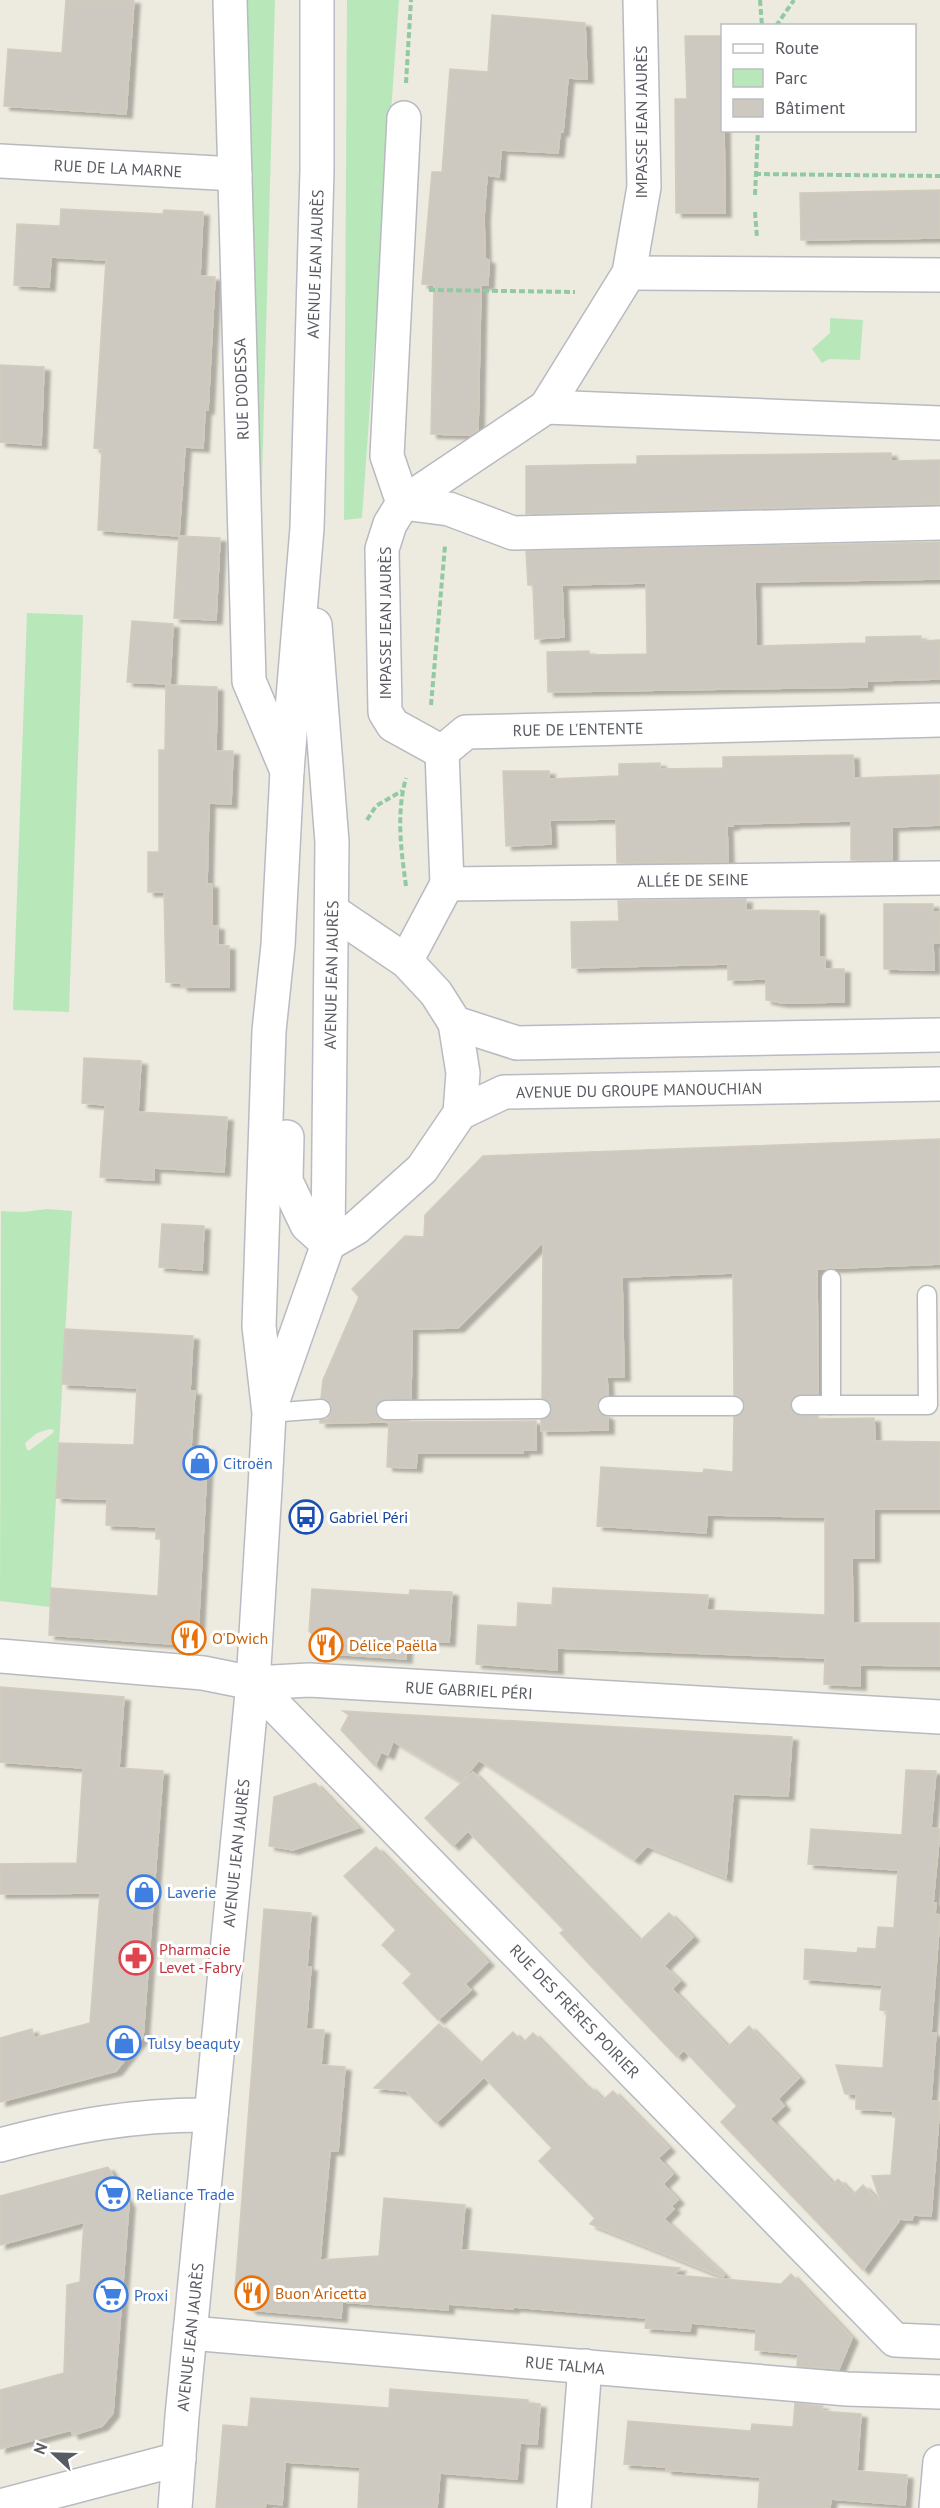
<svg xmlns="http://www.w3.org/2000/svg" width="940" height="2508" font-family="'PT Sans',sans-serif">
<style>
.green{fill:#b8e8ba;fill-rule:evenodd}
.building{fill:#cdc9c0;stroke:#d2ccbd;stroke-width:1.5;filter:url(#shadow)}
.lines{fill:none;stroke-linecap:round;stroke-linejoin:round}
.lane-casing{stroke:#b7bac0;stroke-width:21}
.street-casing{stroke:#b7bac0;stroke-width:36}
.secondary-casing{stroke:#b8bbc3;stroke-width:36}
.path{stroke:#91c9a3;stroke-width:4;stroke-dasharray:6 3;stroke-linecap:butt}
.lane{stroke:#fff;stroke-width:18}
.street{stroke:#fff;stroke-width:33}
.secondary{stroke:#fff;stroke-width:33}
.labels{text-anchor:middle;stroke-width:6;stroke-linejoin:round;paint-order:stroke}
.street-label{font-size:16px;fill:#585c62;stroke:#fff}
.shop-label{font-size:16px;fill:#366cbe;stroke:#fff;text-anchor:start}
.transit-label{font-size:16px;fill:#164399;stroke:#fff;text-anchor:start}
.food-label{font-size:16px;fill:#c56008;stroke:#fff;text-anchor:start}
.health-label{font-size:16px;fill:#be3a42;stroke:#fff;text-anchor:start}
</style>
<defs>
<filter id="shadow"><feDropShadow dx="6" dy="4" stdDeviation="1.5" flood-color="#0004"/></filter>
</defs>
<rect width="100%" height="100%" fill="#edeadf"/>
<g class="green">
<path d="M240,0H275L259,591Z"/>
<path d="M347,0H399L362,518L344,520Z"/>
<path d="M830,318L863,320L860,360L829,359L822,363L812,349L830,333Z"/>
<path d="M27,613L83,615L69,1012L13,1010Z"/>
<path d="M47,1209L72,1211L50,1607L0,1601L1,1211L23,1212ZM50,1429L54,1430L53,1433L30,1450H27L25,1443L37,1433Z"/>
</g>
<g class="building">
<path d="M66,0H134L126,114L4,106L8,49L62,53Z"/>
<path d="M492,15L585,23L587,79L568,78L563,132H560L558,153L501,150L499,177L487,175L484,217L485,259L489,260L488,285H481L478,430L470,435L431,434L434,285L422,284L432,172H442L450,69L488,72Z"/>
<path d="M685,36H723L725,213H676L675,99H687Z"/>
<path d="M940,190V238L801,240L800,193Z"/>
<path d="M61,209L163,214L164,210L203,212L200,276L215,277L208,410H205L203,448L185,447L179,536L98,530L102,449L94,448L106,260L51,257L49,287L14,285L17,224L60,226Z"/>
<path d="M0,365L44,367L41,445L0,442Z"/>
<path d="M891,453V461L940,460V504L526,514V466L637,464V456Z"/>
<path d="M179,536L220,538L216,620L174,618Z"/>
<path d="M940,542V579L755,582L756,646L866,643V637L921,636V641L940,640V679L867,681V687L548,692L547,652L589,651V655L647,654L646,583L562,585L564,637L535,639L533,585H528L526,551Z"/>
<path d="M132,621L173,624L170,684L127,682Z"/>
<path d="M166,685L217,687L216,751H233L231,804L209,803L207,884H212V926H218V945L229,946V987H182L181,983L166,982L164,892H148V852H159V750H165Z"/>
<path d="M853,755L854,778L940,775V825L892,827V860H851V821L733,824V826H727L728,862L617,863L616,819L550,820L551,844L506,846L503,771H549V779L619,776V764L660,763V769L723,768V757Z"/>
<path d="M746,899V910L819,911V957H825V969H844V1002L782,1003L766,1000V979L728,980V964L572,968L571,922L619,921L618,901Z"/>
<path d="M884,904H933V912H940V943H933L934,970L884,969Z"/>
<path d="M84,1058L141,1061L138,1112L227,1117L224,1172L154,1168V1180L100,1177L105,1105L82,1103Z"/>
<path d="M940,1139V1264L817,1269L818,1394L796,1395L790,1404L792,1411L796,1415L818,1416V1419L874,1418L875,1441L940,1442V1509H874V1558H852L853,1623H940V1666L860,1665V1686L824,1684L825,1658L557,1648V1670L476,1664L478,1625L517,1627L518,1603L552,1605L553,1588L708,1595L707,1610L825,1615V1517L707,1515L706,1533L597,1526L601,1467L703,1473L704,1469L733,1472L734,1417L743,1412L745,1405L740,1397L734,1395L733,1273L622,1277L624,1377H607L608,1395L602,1397L597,1405L599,1412L608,1417V1430L541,1431V1420L547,1418L552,1410L550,1403L542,1398L543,1242L458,1328L412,1329L411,1399L381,1400L375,1409L377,1416L381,1420L410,1421L390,1422L536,1421V1450H523V1453H417L416,1468L387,1467L389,1422L320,1423V1420L327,1419L331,1413V1403L321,1398L323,1380L359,1297L352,1289L405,1236L424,1237L425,1215L483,1156Z"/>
<path d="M162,1224L204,1226L202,1270L159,1267Z"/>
<path d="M65,1329L193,1336L190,1391H195L191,1447H208L198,1633L186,1645L49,1635L51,1588L158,1596L161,1539H156V1527L106,1525L107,1499L56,1498L59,1443L134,1445L137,1388L62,1384Z"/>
<path d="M312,1589L409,1595L410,1590L452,1592L449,1642L407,1640L406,1659L332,1654L309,1631Z"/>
<path d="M0,1687L124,1697L119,1768L163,1771L143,2037L116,2071L0,2102V2038L32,2029L34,2038L90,2023L100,1893L0,1894V1864L77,1863L83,1768L0,1762Z"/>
<path d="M343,1711L792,1737L788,1796L733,1794L726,1878L647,1846L634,1860L479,1760L461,1782L393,1741L388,1755L381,1752L375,1766L341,1730L349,1715Z"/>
<path d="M906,1770L936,1771L931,1828L940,1829L933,1903H936L935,1914L940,1915L931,2033H936L931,2101L940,2102L931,2216L913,2215L912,2220L898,2219L899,2221L863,2270L721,2122L737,2106L684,2050L677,2057L560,1933L564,1930L468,1831L453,1846L425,1818L473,1772L640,1941L669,1913L693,1937L664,1966L680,1981L672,1989L728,2047L749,2026L799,2078L778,2099L784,2106L770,2119L833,2184L838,2179L853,2195L863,2185L881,2203L872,2176L891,2175L896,2117H893V2111L856,2109V2094H845L836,2065L883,2068L887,2011L880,2010L882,1985L804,1979L805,1949L857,1953L858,1948L876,1949L878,1927L894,1928L898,1870L808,1864L811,1829L902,1835Z"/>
<path d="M315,1783L358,1828L293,1850L269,1846L274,1797Z"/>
<path d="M376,1847L488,1962L465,1984L471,1990L438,2020L403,1983L412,1974L382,1945L396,1930L344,1876Z"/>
<path d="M264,1909L311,1913L307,1967H311L306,2029L324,2030L321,2065L345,2067L338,2151H330L320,2260L379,2256L384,2198L465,2205L461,2250L680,2268L674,2275L781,2284L791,2274L852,2338L839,2369L797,2366L798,2354L755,2350L756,2329L691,2323L690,2331L645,2328L646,2318L514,2307L513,2309L448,2304V2310L342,2302L341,2318L251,2310L235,2290Z"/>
<path d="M439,2024L480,2064L513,2032L523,2043L533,2033L587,2088L589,2086L603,2100L613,2091L669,2148L658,2158L673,2174L663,2184L678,2200L671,2206L674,2209L664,2219L724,2275L723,2277L590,2224L595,2218L539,2161L552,2148L484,2077L436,2123L406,2091L374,2088Z"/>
<path d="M108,2167L129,2204L113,2413L102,2426L73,2435L71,2430L0,2449V2390L64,2373L67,2285L80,2282L84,2222L0,2245V2196Z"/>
<path d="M390,2389L528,2400V2403L540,2404L537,2444L520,2443L517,2479L440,2473L437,2508H358L360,2467L285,2462L282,2505L266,2503L265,2508H216L223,2425L248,2427L251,2398L389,2408Z"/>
<path d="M795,2403L823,2406L820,2411L861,2414L857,2471L907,2475L905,2505L831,2499L830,2508H758L760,2477L666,2470V2467L624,2464L628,2421L751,2431L752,2424L793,2427Z"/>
</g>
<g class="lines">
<g class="lane-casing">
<g id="lane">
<path d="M831,1279V1405"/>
<path d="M801,1405H928L927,1295"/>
<path d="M608,1406H734"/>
<path d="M386,1410L541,1409"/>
<path d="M269,1413L321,1409"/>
</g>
</g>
<g class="street-casing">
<g id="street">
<path d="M230,0L249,681L287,771"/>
<path d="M0,161L235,174"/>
<path d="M629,273L940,275"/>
<path d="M546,407L940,423"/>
<path d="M403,503L449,509L513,533L940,523"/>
<path d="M403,503L387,456L404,118"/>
<path d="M442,752L393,725L385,712L382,549L390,524L403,503L546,407L629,273L644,187L640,0"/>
<path d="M442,752L466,732L940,720"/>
<path d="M447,884L940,878"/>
<path d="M406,961L447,884L442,752"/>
<path d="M0,1656L203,1673L253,1683L309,1680L940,1717"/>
<path d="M253,1683L895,2340L940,2342"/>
<path d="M0,2145C72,2126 136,2114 211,2115"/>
<path d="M190,2333L847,2389L940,2392"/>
<path d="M0,2506L179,2459"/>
<path d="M574,2508L585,2366"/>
<path d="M936,2508L940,2462"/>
</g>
</g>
<g class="secondary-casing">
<g id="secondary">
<path d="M332,911L406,961L436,993L455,1023L517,1043L940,1035"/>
<path d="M455,1023L463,1073L460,1113"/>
<path d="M287,1137L286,1181L307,1225L328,1244"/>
<path d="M328,1244L356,1228L422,1169L460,1113L504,1092L940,1084"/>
<path d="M272,1403L328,1244L332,842L315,625"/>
<path d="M175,2508L182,2416L253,1683L265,1488L269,1413L259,1326L269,1031L278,945L287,771L307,528L317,170V0"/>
</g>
</g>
<g class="path">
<path d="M760,0L762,26"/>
<path d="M776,26L794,0"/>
<path d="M406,83L411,0"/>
<path d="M755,174L940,176"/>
<path d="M755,195L758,130"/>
<path d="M755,212L757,238"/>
<path d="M429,290L575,292"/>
<path d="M431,705L445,546"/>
<path d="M367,820L376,806L402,791"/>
<path d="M406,886C401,850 396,813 406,778"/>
</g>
<use href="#lane" class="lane"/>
<use href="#street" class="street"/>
<use href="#secondary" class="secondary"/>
</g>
<defs>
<g id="shop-ring" transform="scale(1.725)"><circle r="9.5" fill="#fff" stroke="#3f7fe0" stroke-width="1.5"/><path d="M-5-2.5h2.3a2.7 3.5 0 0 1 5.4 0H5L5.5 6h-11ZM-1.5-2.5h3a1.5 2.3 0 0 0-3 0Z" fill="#3f7fe0"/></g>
<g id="bus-ring" transform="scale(1.725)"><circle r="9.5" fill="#fff" stroke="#1a4fb4" stroke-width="1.5"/><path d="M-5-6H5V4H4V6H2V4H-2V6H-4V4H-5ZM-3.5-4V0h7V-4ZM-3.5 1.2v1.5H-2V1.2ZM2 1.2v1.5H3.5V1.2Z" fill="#1a4fb4"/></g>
<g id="restaurant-ring" transform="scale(1.725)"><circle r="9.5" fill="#fff" stroke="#e8710a" stroke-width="1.5"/><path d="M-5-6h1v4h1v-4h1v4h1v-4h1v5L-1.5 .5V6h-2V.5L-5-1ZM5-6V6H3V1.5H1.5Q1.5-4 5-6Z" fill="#e8710a"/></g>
<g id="pharmacy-ring" transform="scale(1.725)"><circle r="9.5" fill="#fff" stroke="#e0444e" stroke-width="1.5"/><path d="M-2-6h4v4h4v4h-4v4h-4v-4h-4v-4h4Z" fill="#e0444e"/></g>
<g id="supermarket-ring" transform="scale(1.725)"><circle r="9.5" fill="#fff" stroke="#3f7fe0" stroke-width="1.5"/><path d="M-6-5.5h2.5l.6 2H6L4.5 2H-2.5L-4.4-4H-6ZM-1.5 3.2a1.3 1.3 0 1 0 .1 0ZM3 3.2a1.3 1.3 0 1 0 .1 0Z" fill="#3f7fe0"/></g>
</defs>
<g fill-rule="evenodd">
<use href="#shop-ring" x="200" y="1463"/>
<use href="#bus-ring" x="306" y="1517"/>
<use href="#restaurant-ring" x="189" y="1638"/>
<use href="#restaurant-ring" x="326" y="1645"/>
<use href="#shop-ring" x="144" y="1892"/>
<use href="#pharmacy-ring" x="136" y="1958"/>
<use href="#shop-ring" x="124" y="2043"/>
<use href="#supermarket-ring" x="113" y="2194"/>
<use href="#restaurant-ring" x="252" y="2293"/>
<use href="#supermarket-ring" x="111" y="2295"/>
</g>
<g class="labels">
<g class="street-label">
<text transform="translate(641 122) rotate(-90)" y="6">IMPASSE JEAN JAURÈS</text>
<text transform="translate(118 168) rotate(3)" y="6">RUE DE LA MARNE</text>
<text transform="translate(315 264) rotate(-88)" y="6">AVENUE JEAN JAURÈS</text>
<text transform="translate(241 389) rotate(-92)" y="6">RUE D'ODESSA</text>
<text transform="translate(385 623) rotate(-90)" y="6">IMPASSE JEAN JAURÈS</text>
<text transform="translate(578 729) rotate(-1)" y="6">RUE DE L'ENTENTE</text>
<text transform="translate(693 880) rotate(-1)" y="6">ALLÉE DE SEINE</text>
<text transform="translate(331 975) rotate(-89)" y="6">AVENUE JEAN JAURÈS</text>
<text transform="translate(639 1090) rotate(-1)" y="6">AVENUE DU GROUPE MANOUCHIAN</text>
<text transform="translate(469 1690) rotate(3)" y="6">RUE GABRIEL PÉRI</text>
<text transform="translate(236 1853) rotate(-84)" y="6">AVENUE JEAN JAURÈS</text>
<text transform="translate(575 2011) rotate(46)" y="6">RUE DES FRÈRES POIRIER</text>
<text transform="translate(190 2337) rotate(-84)" y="6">AVENUE JEAN JAURÈS</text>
<text transform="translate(565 2365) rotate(5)" y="6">RUE TALMA</text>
</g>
<g class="shop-label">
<text x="223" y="1469">Citroën</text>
<text x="167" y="1898">Laverie</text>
<text x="147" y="2049">Tulsy beaquty</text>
<text x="136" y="2200">Reliance Trade</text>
<text x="134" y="2301">Proxi</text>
</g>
<g class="transit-label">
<text x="329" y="1523">Gabriel Péri</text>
</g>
<g class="food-label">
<text x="212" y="1644">O'Dwich</text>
<text x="349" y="1651">Délice Paëlla</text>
<text x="275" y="2299">Buon Aricetta</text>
</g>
<g class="health-label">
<text x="159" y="1955">Pharmacie<tspan x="159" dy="18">Levet -Fabry</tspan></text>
</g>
</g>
<rect x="721" y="24" width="195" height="108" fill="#ffffff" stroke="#bcbec0" stroke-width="1.5"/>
<rect x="733" y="44" width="30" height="9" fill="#ffffff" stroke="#bcbec0" stroke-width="1.5"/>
<text x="775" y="54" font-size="18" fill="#585c62">Route</text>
<rect x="733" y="69" width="30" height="18" fill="#b8e8ba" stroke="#bcbec0" stroke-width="1.5"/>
<text x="775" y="84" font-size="18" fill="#585c62">Parc</text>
<rect x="733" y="99" width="30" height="18" fill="#cdc9c0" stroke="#bcbec0" stroke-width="1.5"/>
<text x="775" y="114" font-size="18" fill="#585c62">Bâtiment</text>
<g transform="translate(54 2454) rotate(292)" stroke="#ffffff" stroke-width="4.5" paint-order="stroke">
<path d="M0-4.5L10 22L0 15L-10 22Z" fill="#585c62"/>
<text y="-9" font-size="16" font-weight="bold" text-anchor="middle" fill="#585c62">N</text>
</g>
</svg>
